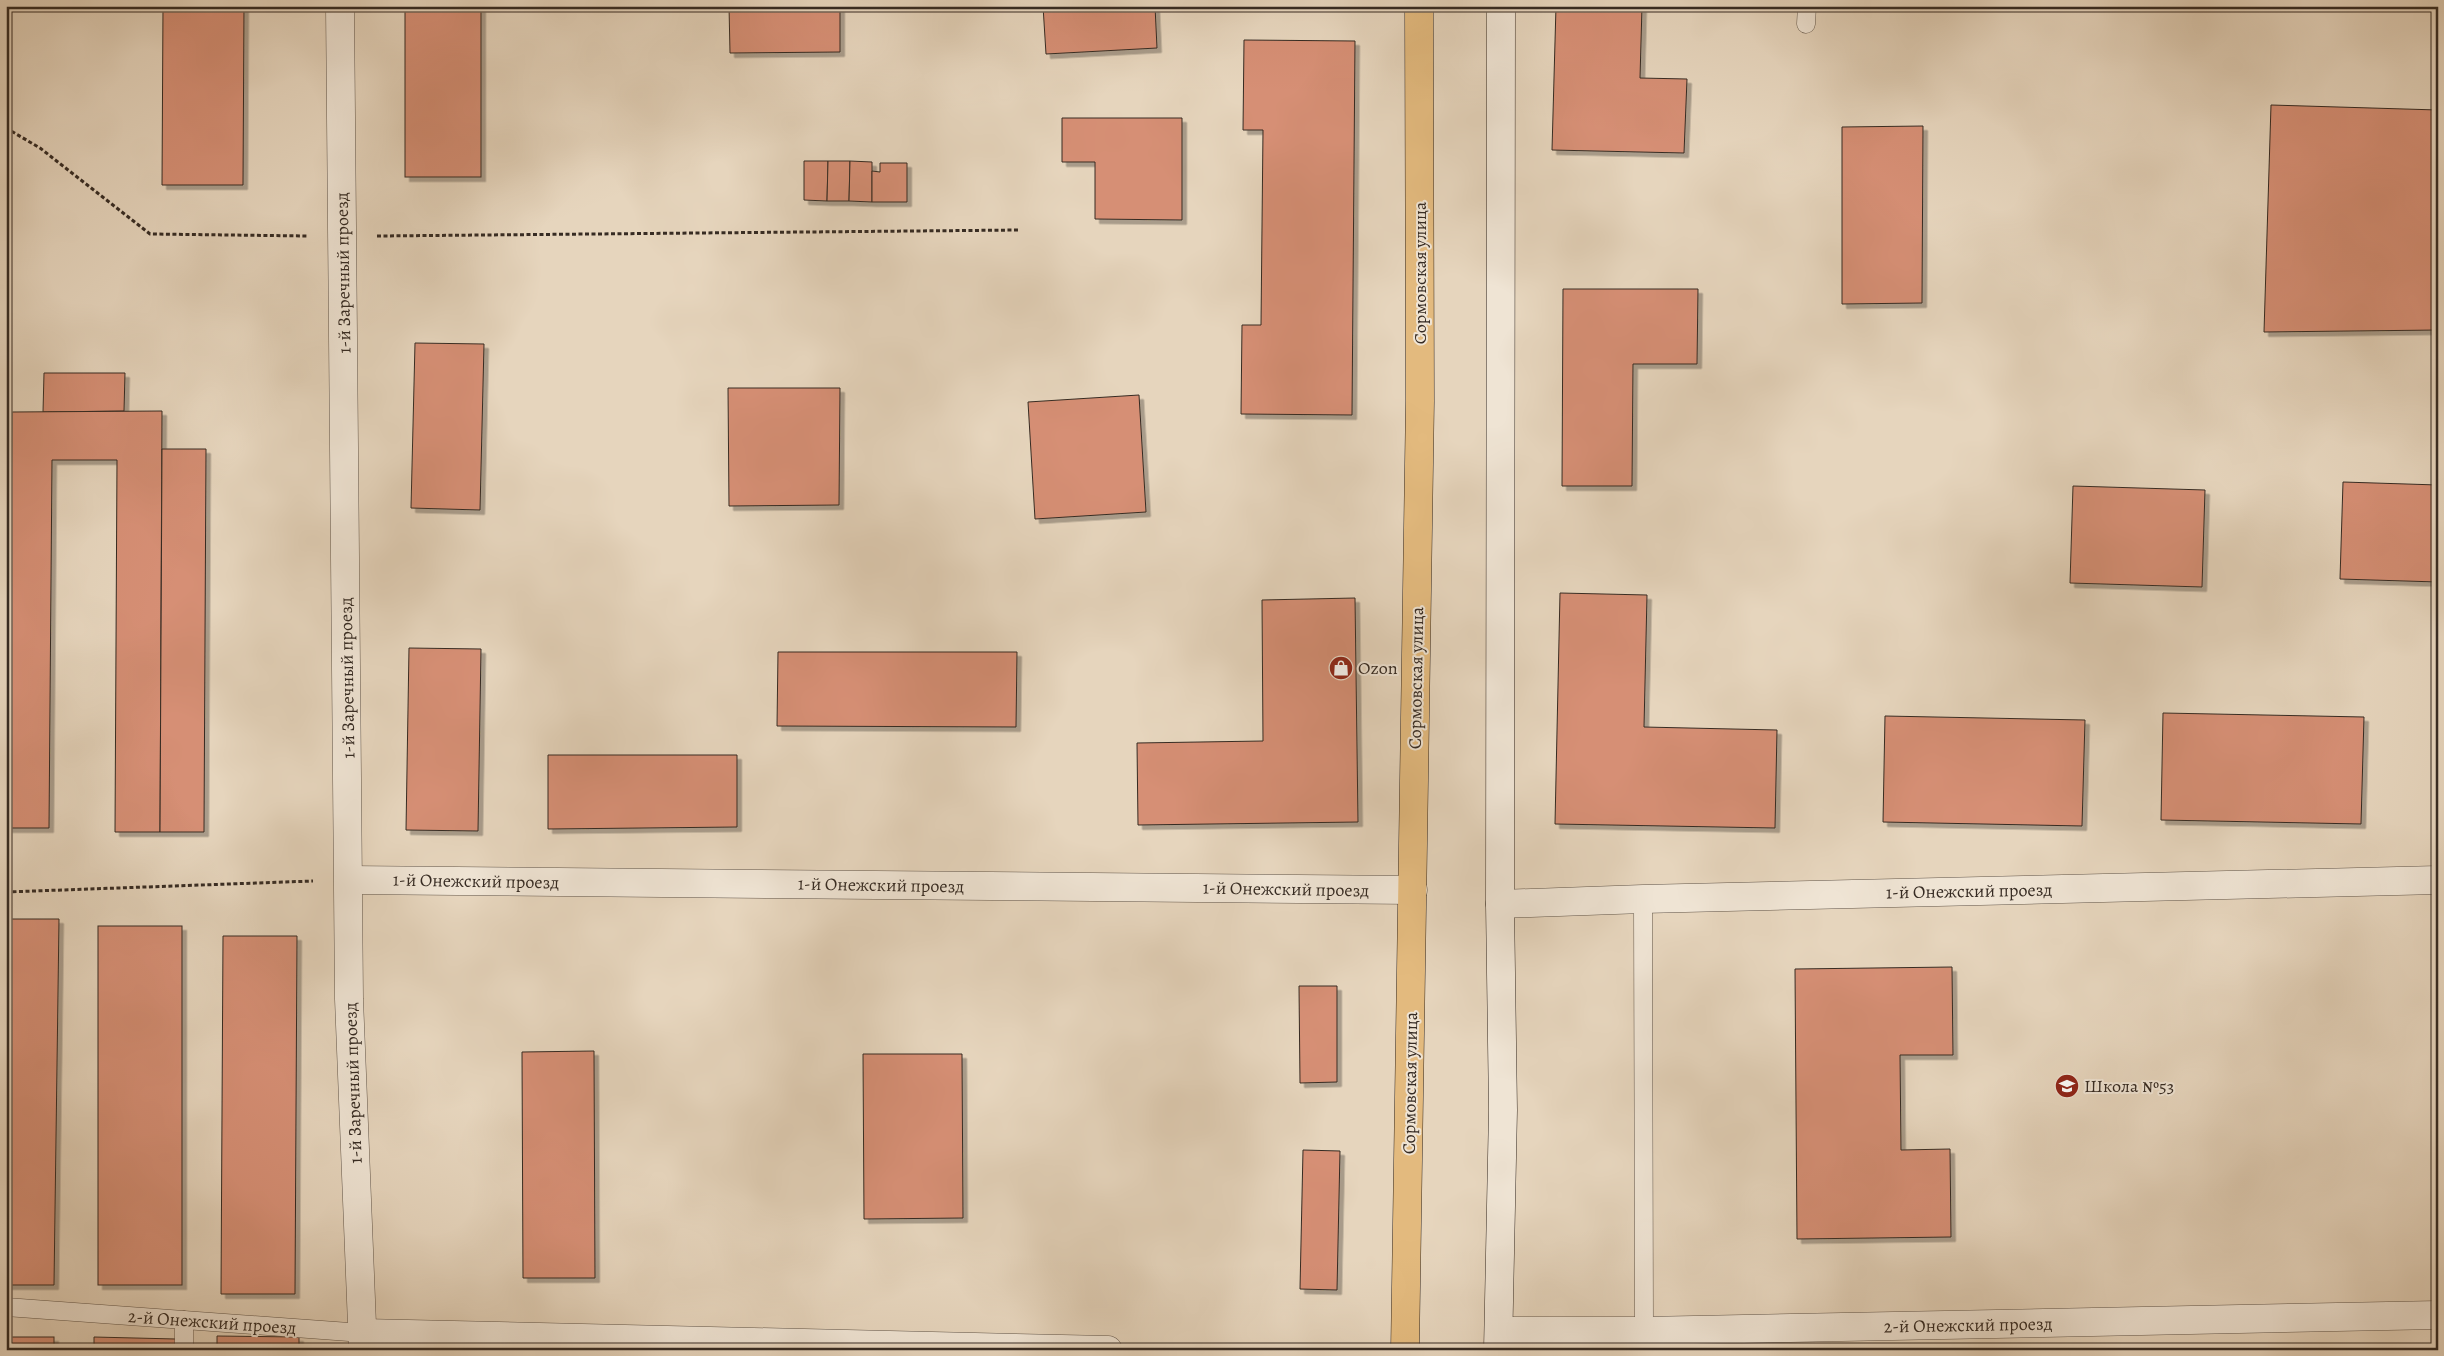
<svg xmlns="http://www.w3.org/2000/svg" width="2444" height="1356" font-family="Alegreya,serif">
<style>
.building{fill:#d68f74;stroke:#362b23;filter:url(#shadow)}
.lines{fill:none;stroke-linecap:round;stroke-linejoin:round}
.lane-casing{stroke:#62564a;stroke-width:19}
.street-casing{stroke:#62564a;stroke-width:29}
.secondary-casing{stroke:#362b23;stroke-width:29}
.highway-casing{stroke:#362b23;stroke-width:29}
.path{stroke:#362b23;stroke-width:3;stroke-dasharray:4 2.5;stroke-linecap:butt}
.lane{stroke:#efe4d4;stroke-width:18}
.street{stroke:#efe4d4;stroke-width:28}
.secondary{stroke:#efe4d4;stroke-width:28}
.highway{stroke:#e3ba7e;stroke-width:28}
.labels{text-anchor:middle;stroke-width:4;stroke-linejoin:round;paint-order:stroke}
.street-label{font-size:18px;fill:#362b23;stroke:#efe4d4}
.poi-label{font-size:18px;fill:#362b23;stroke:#efe4d4;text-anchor:start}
</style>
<defs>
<filter id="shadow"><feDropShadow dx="4.5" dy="4.5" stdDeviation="0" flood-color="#0004"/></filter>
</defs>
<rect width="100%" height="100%" fill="#e6d5bd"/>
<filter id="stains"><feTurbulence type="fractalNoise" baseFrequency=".004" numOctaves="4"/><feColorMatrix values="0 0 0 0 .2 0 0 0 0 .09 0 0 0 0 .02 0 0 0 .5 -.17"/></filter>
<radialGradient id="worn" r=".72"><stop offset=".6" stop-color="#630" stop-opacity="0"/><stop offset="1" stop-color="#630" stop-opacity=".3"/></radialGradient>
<g class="building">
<path d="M163,6H244L243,185H162Z"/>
<rect x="405" y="6" width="76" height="171"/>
<path d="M729,6H840V52L730,53Z"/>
<path d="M1043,6H1155L1157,48L1046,54Z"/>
<path d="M1556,6H1642L1640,78L1687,79L1684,153L1552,150Z"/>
<path d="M1244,40L1355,41L1352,415L1241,414L1242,325H1261L1263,130H1243Z"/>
<path d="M2271,105L2438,110V330L2264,332Z"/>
<path d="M1062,118H1182V220L1095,219V162H1062Z"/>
<path d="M1923,126L1922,303L1842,304V127Z"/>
<path d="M804,161H828L827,201L804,200Z"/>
<path d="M828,161H850L849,201H827Z"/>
<path d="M850,161L872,162V202L849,201Z"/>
<path d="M880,163H907V202H872V171L880,172Z"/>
<path d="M1563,289H1698L1697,364H1633L1632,486H1562Z"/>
<path d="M415,343L484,344L480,510L411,508Z"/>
<path d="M44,373H125L124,411L43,412Z"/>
<path d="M728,388H840L839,505L729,506Z"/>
<path d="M1139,395L1146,512L1035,519L1028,402Z"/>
<path d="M162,411L160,832H115L117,460H52L49,828H9L12,412Z"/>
<path d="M162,449H206L204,832H160Z"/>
<path d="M6,450H11L9,828H6Z"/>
<path d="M2343,482L2438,485V582L2340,579Z"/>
<path d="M2073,486L2205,490L2202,587L2070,583Z"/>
<path d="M1560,593L1647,595L1644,727L1777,730L1775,828L1555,824Z"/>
<path d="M1355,598L1358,822L1138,825L1137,743L1263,741L1262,600Z"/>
<path d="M409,648L481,649L478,831L406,830Z"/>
<path d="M778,652H1017L1016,727L777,726Z"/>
<path d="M2163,713L2364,717L2361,824L2161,820Z"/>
<path d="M1885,716L2085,720L2082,826L1883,822Z"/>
<path d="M2436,745H2438V819H2434Z"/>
<path d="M548,755H737V827L548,829Z"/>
<path d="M6,919H59L54,1285H6Z"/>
<rect x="98" y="926" width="84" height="359"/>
<path d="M223,936H297L295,1294H221Z"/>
<path d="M1952,967L1953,1055H1900L1901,1150L1950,1149L1951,1237L1797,1239L1795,969Z"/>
<path d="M1299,986H1337V1082L1300,1083Z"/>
<path d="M594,1051L595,1278H523L522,1052Z"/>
<path d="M863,1054H962L963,1218L864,1219Z"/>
<path d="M1303,1150L1340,1151L1337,1290L1300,1289Z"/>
<path d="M217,1336L299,1337V1350H217Z"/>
<rect x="6" y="1337" width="48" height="13"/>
<path d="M94,1337L176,1339L175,1350H94Z"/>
</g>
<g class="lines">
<g class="lane-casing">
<g id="lane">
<path d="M1806,24L1807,6"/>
<path d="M1643,899L1644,1331"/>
<path d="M6,1307L363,1333"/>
<path d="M184,1350V1320"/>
</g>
</g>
<g class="street-casing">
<g id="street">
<path d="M340,6L349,999L363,1350"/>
<path d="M349,880L1413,890"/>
<path d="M1500,904L1643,899L2438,880"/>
<path d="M1499,1331H1644L2438,1315"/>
<path d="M363,1333L1108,1350"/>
</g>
</g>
<g class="secondary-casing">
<path id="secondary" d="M1498,1350L1503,1110L1500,904L1501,6"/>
</g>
<g class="highway-casing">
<path id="highway" d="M1405,1350L1420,401L1419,6"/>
</g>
<g class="path">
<path d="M6,128L40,148L150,234L308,236"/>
<path d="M377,236L1020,230"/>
<path d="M6,892L313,881"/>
</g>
<use href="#lane" class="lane"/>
<use href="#street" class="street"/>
<use href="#secondary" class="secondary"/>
<use href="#highway" class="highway"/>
</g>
<defs>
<g id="shop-disc" transform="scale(1.25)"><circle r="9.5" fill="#8f2418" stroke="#efe4d4"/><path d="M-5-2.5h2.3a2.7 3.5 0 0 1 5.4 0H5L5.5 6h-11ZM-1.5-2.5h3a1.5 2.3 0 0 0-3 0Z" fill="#fff"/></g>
<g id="school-disc" transform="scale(1.25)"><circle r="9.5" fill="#8f2418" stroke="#efe4d4"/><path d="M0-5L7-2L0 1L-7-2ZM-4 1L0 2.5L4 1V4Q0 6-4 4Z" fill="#fff"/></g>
</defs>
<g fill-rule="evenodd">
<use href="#shop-disc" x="1341" y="668"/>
<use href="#school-disc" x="2067" y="1086"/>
</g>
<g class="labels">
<g class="street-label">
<text transform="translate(343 273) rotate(-91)" y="6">1-й Заречный проезд</text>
<text transform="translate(1420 273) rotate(-90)" y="6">Сормовская улица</text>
<text transform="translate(347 678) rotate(-91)" y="6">1-й Заречный проезд</text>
<text transform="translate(1416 678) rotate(-89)" y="6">Сормовская улица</text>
<text transform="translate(476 881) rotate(1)" y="6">1-й Онежский проезд</text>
<text transform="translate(881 885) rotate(1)" y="6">1-й Онежский проезд</text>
<text transform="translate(1286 889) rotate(1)" y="6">1-й Онежский проезд</text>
<text transform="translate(1969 891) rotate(-1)" y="6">1-й Онежский проезд</text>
<text transform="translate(353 1083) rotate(-92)" y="6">1-й Заречный проезд</text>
<text transform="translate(1410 1083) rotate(-89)" y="6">Сормовская улица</text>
<text transform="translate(212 1322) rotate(4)" y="6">2-й Онежский проезд</text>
<text transform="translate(1968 1325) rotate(-1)" y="6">2-й Онежский проезд</text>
</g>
<g class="poi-label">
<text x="1358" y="674">Ozon</text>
<text x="2084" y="1092">Школа №53</text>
</g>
</g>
<rect width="2444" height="1356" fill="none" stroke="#e6d5bd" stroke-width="25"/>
<rect x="8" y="8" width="2429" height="1341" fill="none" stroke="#362b23" stroke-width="2.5"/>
<rect x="12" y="12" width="2419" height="1331" fill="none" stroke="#362b23"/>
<rect width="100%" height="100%" filter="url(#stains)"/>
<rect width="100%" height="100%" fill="url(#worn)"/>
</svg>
